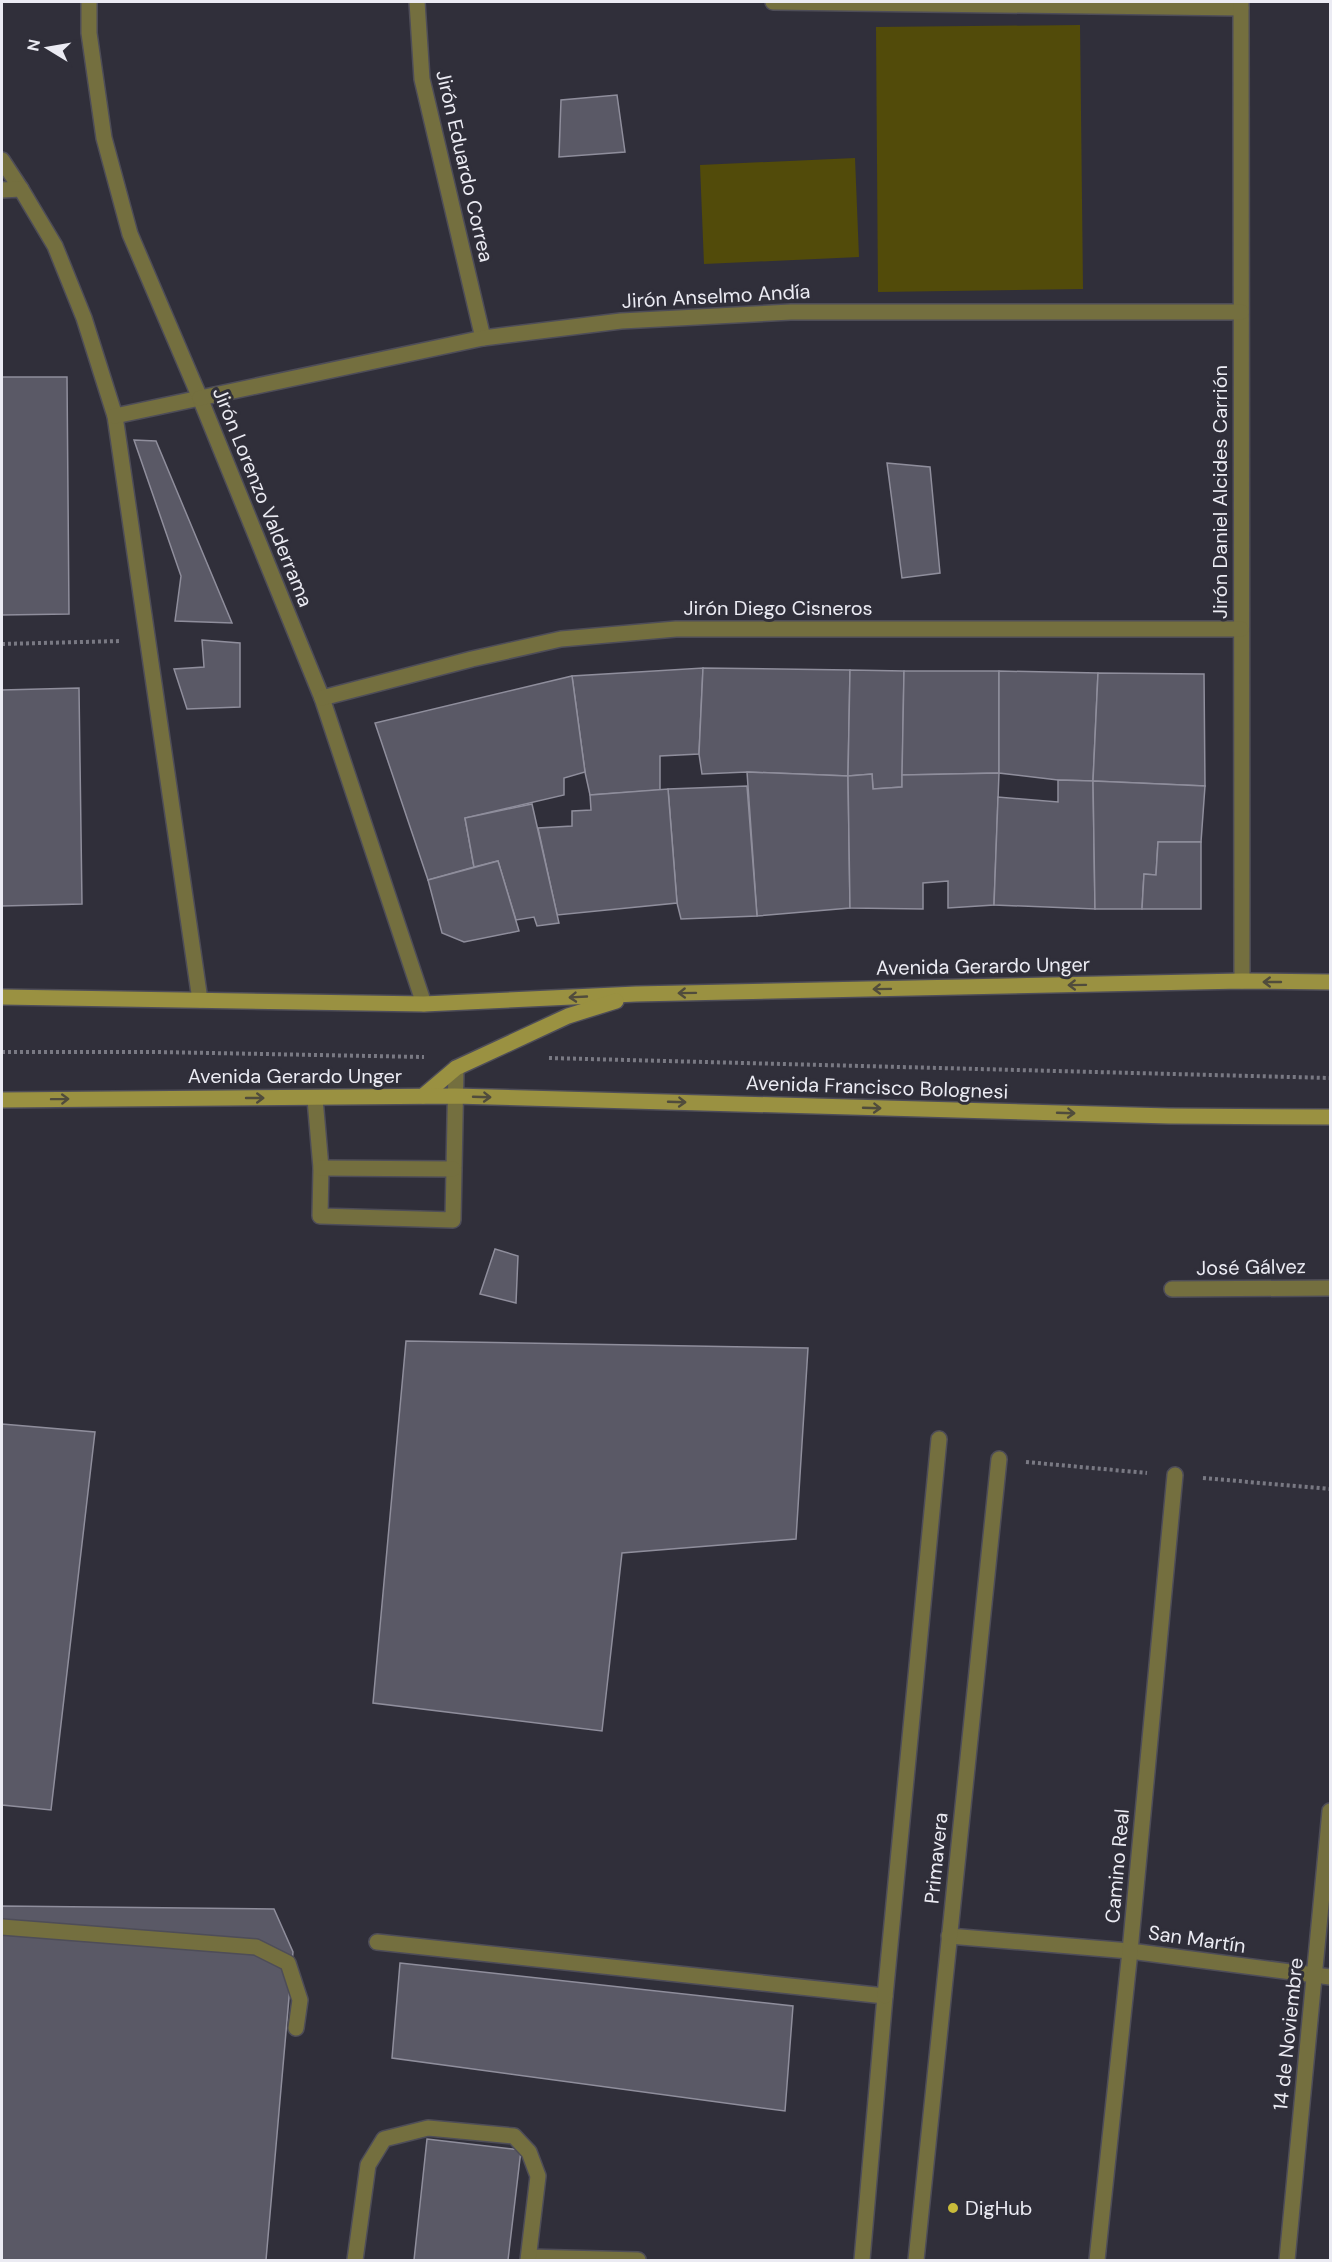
<svg xmlns="http://www.w3.org/2000/svg" width="1332" height="2262" font-family="'DM Sans',sans-serif">
<style>
.green{fill:#524b0a}
.building{fill:#5a5966;stroke:#8f8e9c;stroke-width:1.5}
.lines{fill:none;stroke-linecap:round;stroke-linejoin:round}
.lane-casing{stroke:#4e4d58;stroke-width:18}
.street-casing{stroke:#4e4d58;stroke-width:18}
.secondary-casing{stroke:#4e4d58;stroke-width:18}
.path{stroke:#797983;stroke-width:4;stroke-dasharray:3 3;stroke-linecap:butt}
.lane{stroke:#746f3f;stroke-width:15}
.street{stroke:#746f3f;stroke-width:15}
.secondary{stroke:#9a9141;stroke-width:15}
.oneway{stroke:#504c3c}
.poi-dot{fill:#c9bb3a;stroke:#302f3a;stroke-width:2}
.labels{text-anchor:middle;stroke-width:6;stroke-linejoin:round;paint-order:stroke}
.street-label{font-size:20px;fill:#ebebf3;stroke:#302f3a}
.poi-label{font-size:20px;fill:#ebebf3;stroke:#302f3a;text-anchor:start}
</style>
<rect width="100%" height="100%" fill="#302f3a"/>
<g class="green">
<path d="M1080,25L1083,289L878,292L876,27Z"/>
<path d="M855,158L859,257L704,264L700,165Z"/>
</g>
<g class="building">
<path d="M617,95L625,152L559,157L561,100Z"/>
<path d="M2,377H67L69,614L2,615Z"/>
<path d="M134,440L156,441L232,623L175,621L181,576Z"/>
<path d="M887,463L930,467L940,573L902,578Z"/>
<path d="M202,640L240,643V707L187,709L174,669L204,667Z"/>
<path d="M703,668L699,754L660,756V790L590,795L585,772L572,676Z"/>
<path d="M703,668L850,670L848,776L747,772L702,774L699,754Z"/>
<path d="M850,670L904,671L902,787L873,789L872,774L848,776Z"/>
<path d="M904,671H999V773L902,775Z"/>
<path d="M999,671L1098,673L1093,781L1058,780L999,773Z"/>
<path d="M1098,673L1204,674L1205,786L1093,781Z"/>
<path d="M572,676L585,772L564,778V795L465,818L474,867L428,880L375,723Z"/>
<path d="M79,688L82,904L2,906V690Z"/>
<path d="M747,772L848,776L850,908L757,916Z"/>
<path d="M999,773L994,905L948,908V881L923,883V909L850,908L848,776L872,774L873,789L902,787V775Z"/>
<path d="M1058,780L1093,781L1095,909L994,905L998,797L1058,802Z"/>
<path d="M1093,781L1205,786L1201,842H1158L1156,875L1144,874L1142,909H1095Z"/>
<path d="M747,786L757,916L681,919L677,903L668,789Z"/>
<path d="M668,789L677,903L557,915L538,828L572,826V811L591,810L590,795Z"/>
<path d="M532,804L559,923L537,926L534,917L516,920L498,861L474,867L465,818Z"/>
<path d="M1158,842H1201V909H1142L1144,874L1156,875Z"/>
<path d="M498,861L519,931L464,942L442,933L428,880Z"/>
<path d="M495,1249L518,1256L516,1303L480,1294Z"/>
<path d="M406,1341L808,1348L796,1539L622,1553L602,1731L373,1703Z"/>
<path d="M2,1424L95,1432L51,1810L2,1805Z"/>
<path d="M2,1906L274,1909L293,1952L266,2260H2Z"/>
<path d="M400,1963L793,2006L785,2111L392,2058Z"/>
<path d="M427,2139L521,2150L508,2260H414Z"/>
</g>
<g class="lines">
<g class="lane-casing">
<g id="lane">
<path d="M2,160L21,189"/>
<path d="M2,190L21,189L55,246L84,318L115,416L200,1000"/>
<path d="M115,416L200,398"/>
<path d="M315,1099L321,1168L320,1216L453,1220L456,1068"/>
<path d="M321,1168L453,1169"/>
<path d="M2,1927L256,1947L288,1963L300,2000L296,2028"/>
<path d="M377,1942L885,1996L862,2260"/>
<path d="M885,1996L939,1439"/>
<path d="M529,2257L638,2260"/>
<path d="M355,2260L368,2165L384,2139L428,2128L514,2136L529,2152L538,2176L528,2260"/>
</g>
</g>
<g class="street-casing">
<g id="street">
<path d="M89,2V33L104,138L130,234L200,398L322,698L424,1004"/>
<path d="M417,2L422,79L483,338"/>
<path d="M773,2L1241,8"/>
<path d="M1241,2L1242,981"/>
<path d="M200,398L483,338L621,321L791,312H1241"/>
<path d="M322,698L472,659L561,639L676,629H1241"/>
<path d="M1172,1289L1330,1288"/>
<path d="M949,1936L1130,1951L1330,1977"/>
<path d="M916,2260L999,1459"/>
<path d="M1097,2260L1130,1951L1175,1475"/>
<path d="M1287,2260L1330,1811"/>
</g>
</g>
<g class="secondary-casing">
<g id="secondary">
<path d="M2,997L424,1004L636,994L1242,981L1330,982"/>
<path d="M423,1096L456,1068L568,1016L616,1001"/>
<path d="M2,1100L455,1096L1169,1116L1330,1117"/>
</g>
</g>
<g class="path">
<path d="M2,644L121,641"/>
<path d="M2,1052H157L424,1057"/>
<path d="M549,1058L1330,1078"/>
<path d="M1026,1462L1147,1473"/>
<path d="M1203,1478L1330,1489"/>
</g>
<use href="#lane" class="lane"/>
<use href="#street" class="street"/>
<use href="#secondary" class="secondary"/>
</g>
<defs><path id="oneway-shaft" d="M-6 0H5M1.5-3L5.5 0L1.5 3" fill="none" stroke-width="1.6" stroke-linecap="round" stroke-linejoin="round" transform="scale(1.5)"/></defs>
<g class="oneway">
<use href="#oneway-shaft" transform="translate(1272 982) rotate(-180)"/>
<use href="#oneway-shaft" transform="translate(1077 985) rotate(179)"/>
<use href="#oneway-shaft" transform="translate(882 989) rotate(179)"/>
<use href="#oneway-shaft" transform="translate(687 993) rotate(179)"/>
<use href="#oneway-shaft" transform="translate(578 997) rotate(177)"/>
<use href="#oneway-shaft" transform="translate(482 1097) rotate(2)"/>
<use href="#oneway-shaft" transform="translate(255 1098)"/>
<use href="#oneway-shaft" transform="translate(60 1099) rotate(-1)"/>
<use href="#oneway-shaft" transform="translate(677 1102) rotate(2)"/>
<use href="#oneway-shaft" transform="translate(872 1108) rotate(2)"/>
<use href="#oneway-shaft" transform="translate(1066 1113) rotate(2)"/>
</g>
<circle class="poi-dot" cx="953" cy="2208" r="6"/>
<g class="labels">
<g class="street-label">
<text transform="translate(465 166) rotate(77)" y="7">Jirón Eduardo Correa</text>
<text transform="translate(716 296) rotate(-3)" y="7">Jirón Anselmo Andía</text>
<text transform="translate(1220 492) rotate(-90)" y="7">Jirón Daniel Alcides Carrión</text>
<text transform="translate(263 497) rotate(68)" y="7">Jirón Lorenzo Valderrama</text>
<text x="778" y="615">Jirón Diego Cisneros</text>
<text transform="translate(983 966) rotate(-1)" y="7">Avenida Gerardo Unger</text>
<text x="295" y="1083">Avenida Gerardo Unger</text>
<text transform="translate(877 1087) rotate(2)" y="7">Avenida Francisco Bolognesi</text>
<text transform="translate(1251 1267) rotate(-1)" y="7">José Gálvez</text>
<text transform="translate(936 1858) rotate(-84)" y="7">Primavera</text>
<text transform="translate(1117 1866) rotate(-85)" y="7">Camino Real</text>
<text transform="translate(1197 1939) rotate(8)" y="7">San Martín</text>
<text transform="translate(1288 2034) rotate(-84)" y="7">14 de Noviembre</text>
</g>
<g class="poi-label">
<text x="965" y="2215">DigHub</text>
</g>
</g>
<rect width="1332" height="2262" fill="none" stroke="#ebebf3" stroke-width="6"/>
<g transform="translate(48 48) rotate(281)" stroke="#302f3a" stroke-width="4.5" paint-order="stroke">
<path d="M0-4.5L10 22L0 15L-10 22Z" fill="#ebebf3"/>
<text y="-9" font-size="16" font-weight="bold" text-anchor="middle" fill="#ebebf3">N</text>
</g>
</svg>
